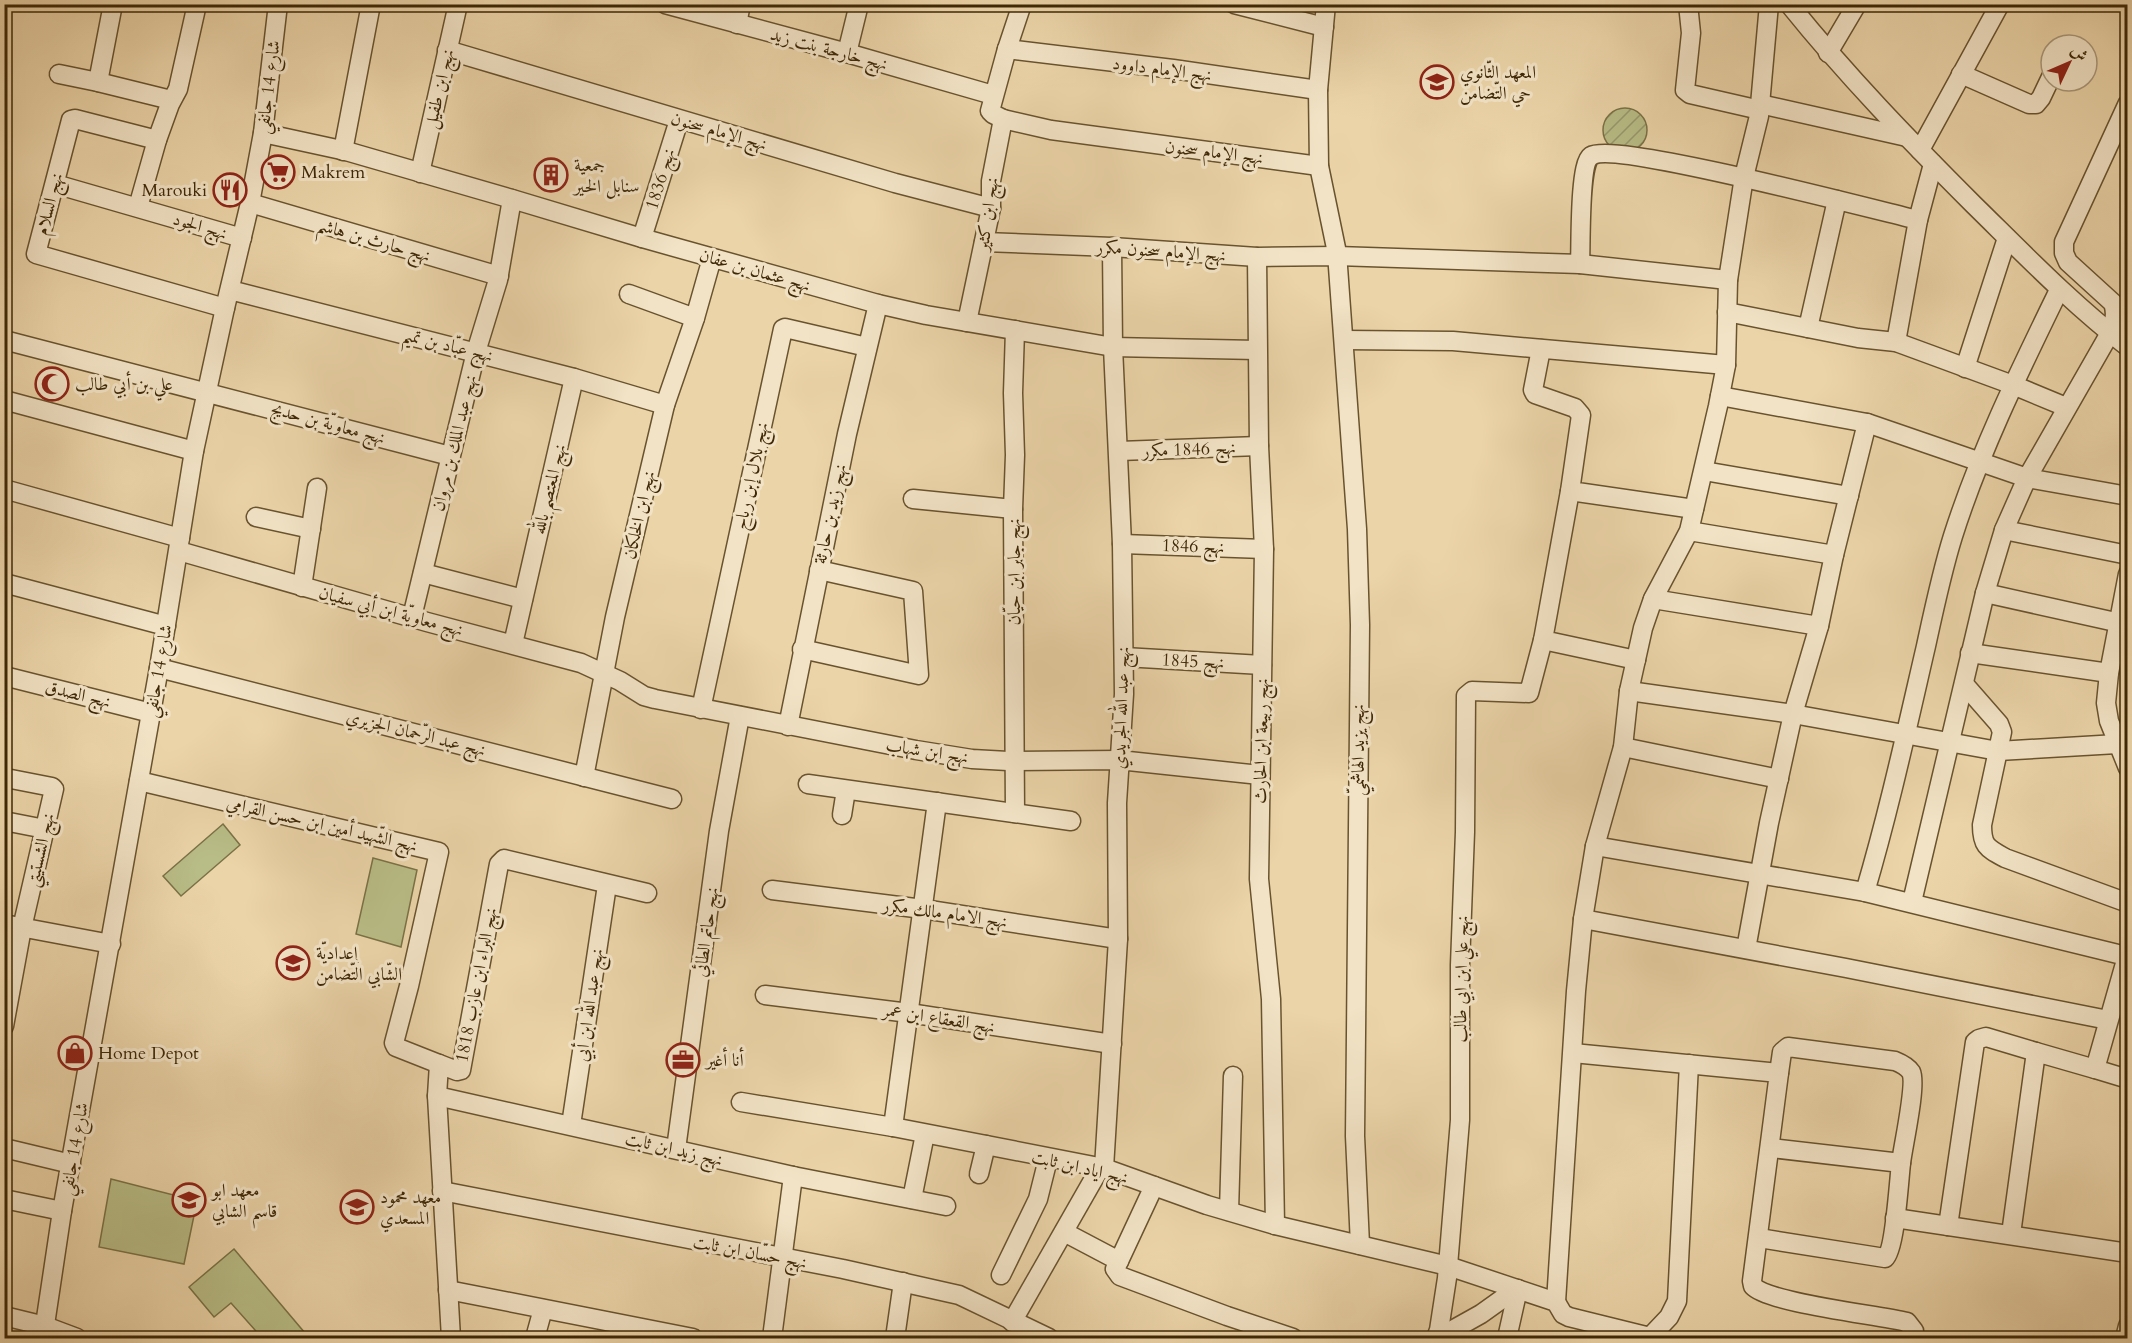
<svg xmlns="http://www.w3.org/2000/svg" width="2132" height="1343" font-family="Cardo,Amiri,serif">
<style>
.park{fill:#b8bc86;stroke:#7b7246;stroke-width:1.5}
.garden{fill:url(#garden-furrows);stroke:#7b7246;stroke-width:1.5}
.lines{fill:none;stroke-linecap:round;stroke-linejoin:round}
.minor-casing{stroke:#69532f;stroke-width:21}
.minor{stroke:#f2e3c6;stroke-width:18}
.labels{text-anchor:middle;stroke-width:6;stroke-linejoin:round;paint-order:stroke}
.street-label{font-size:18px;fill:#3e2807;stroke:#f2e3c6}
.poi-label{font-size:18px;fill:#3e2807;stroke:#f2e3c6;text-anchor:start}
</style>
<defs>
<pattern id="garden-furrows" width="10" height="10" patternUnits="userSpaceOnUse" patternTransform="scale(1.5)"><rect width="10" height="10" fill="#b8bc86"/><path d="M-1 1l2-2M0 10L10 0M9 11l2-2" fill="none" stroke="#97996c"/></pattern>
</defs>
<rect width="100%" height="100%" fill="#ebd4a8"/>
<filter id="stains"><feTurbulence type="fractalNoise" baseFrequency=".00333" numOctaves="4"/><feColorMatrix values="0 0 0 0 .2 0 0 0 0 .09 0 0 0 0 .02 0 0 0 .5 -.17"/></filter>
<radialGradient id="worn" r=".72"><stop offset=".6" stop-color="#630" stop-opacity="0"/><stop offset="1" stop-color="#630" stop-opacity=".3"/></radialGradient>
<g class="park">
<path d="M223,824L240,845L181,896L163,876Z"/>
<path d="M373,858L417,870L401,947L356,934Z"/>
<path d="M111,1179L197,1201L184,1264L99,1247Z"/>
<path d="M234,1249L305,1333L299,1338H262L231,1303L214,1317L189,1287Z"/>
</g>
<circle class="garden" cx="1625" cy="130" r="22"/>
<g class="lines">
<g class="minor-casing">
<g id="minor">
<path d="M665,4L847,53L993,95"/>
<path d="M1234,4L1324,27"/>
<path d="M1326,4L1318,90L1319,166L1337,253L1357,529L1360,625L1355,1136L1360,1245"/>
<path d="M1688,4L1691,33L1685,90L1690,94L1760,110"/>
<path d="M1789,4C1847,76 1909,140 1974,205C2024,254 2072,304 2128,347"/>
<path d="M737,24L741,4"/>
<path d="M1007,49L1173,69L1318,90"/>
<path d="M447,50L895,183L991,208"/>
<path d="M847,53L859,4"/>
<path d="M1828,53L1857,4"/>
<path d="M59,74L98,82L171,100"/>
<path d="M1961,74L2029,104H2036L2041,98L2051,77"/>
<path d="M98,82L113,4"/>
<path d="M1760,104L1907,137"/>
<path d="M1003,119L1051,130L1319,166"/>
<path d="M263,133L346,151L512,199L642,238L878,304L926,315L1113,347L1257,350"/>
<path d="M157,140L75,119L71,120L36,254L225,308"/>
<path d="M1920,150L2000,4"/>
<path d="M343,151L371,4"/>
<path d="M420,173L458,4"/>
<path d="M55,184L242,238"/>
<path d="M250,203L499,276"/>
<path d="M138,207L157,140L170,104L178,89L197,4"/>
<path d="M642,238L679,120"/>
<path d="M984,242L1112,247L1257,257L1337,256L1580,264C1581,247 1579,164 1591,156C1614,141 1876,210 1918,220"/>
<path d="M1257,257L1259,446L1264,549L1259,879L1271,999L1275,1225"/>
<path d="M1580,264L1728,280"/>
<path d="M230,290L574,378L665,405"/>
<path d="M629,294L695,318"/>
<path d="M1727,312L1858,338L1896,342L2013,385L2066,407"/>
<path d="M967,322L991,208V181L1003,119L993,114L990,111L1007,49L1022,4"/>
<path d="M1808,328L1837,200"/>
<path d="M4,340L450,456"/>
<path d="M1344,340L1453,341L1726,365"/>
<path d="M1896,342L1918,220L1933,164"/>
<path d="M1541,349L1533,390L1535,394L1575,408L1581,415L1570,491L1694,509"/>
<path d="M1965,368L2007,238"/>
<path d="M1720,396L1867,423L2027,478L2128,496"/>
<path d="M4,400L194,451"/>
<path d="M1119,451L1259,446"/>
<path d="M1704,471L1849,496"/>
<path d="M4,489L180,538"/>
<path d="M1570,491L1543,640L1636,660"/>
<path d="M913,499L1013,509"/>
<path d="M256,517L311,529"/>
<path d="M2004,530L2128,555"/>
<path d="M1689,531L1834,555"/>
<path d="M1122,544L1264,549"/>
<path d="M179,551L427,622L581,663L620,681L644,696L655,699L916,750L972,759L1008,761L1119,760L1260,775"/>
<path d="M423,573L523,599"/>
<path d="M2128,574L2109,673L2106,703L2109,721L2128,768"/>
<path d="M4,583L166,626"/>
<path d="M302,587L317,488"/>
<path d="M1985,593L2120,623"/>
<path d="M1653,599L1819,626"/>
<path d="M412,617L476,352L498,280L512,199"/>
<path d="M513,644L574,378"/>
<path d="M802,649L919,675L913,591L819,570"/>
<path d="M1970,653L2109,673"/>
<path d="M1124,657L1262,665"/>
<path d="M159,668L672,799"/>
<path d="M4,676L151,713"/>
<path d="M1964,684L1999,724L2002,732L1982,825C1982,846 1987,848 2005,858L2128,903"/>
<path d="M1629,691L1793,714L1998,751L2117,744"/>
<path d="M701,709L783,329L785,328L867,347"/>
<path d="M788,726L847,434L878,304"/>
<path d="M1623,747L1779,779"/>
<path d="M584,777L615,617L665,405L695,318L712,258"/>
<path d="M139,781L439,852L409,986L394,1043L396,1047L439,1064"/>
<path d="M808,784L1071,821"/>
<path d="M1015,813L1013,509L1015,455L1013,393L1015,330"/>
<path d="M842,815L846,790"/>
<path d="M4,821L45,829"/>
<path d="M1595,846L1865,892L2126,956"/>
<path d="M772,890L923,909L1118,939"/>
<path d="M1865,892C1889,811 1907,728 1926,646C1934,609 1942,571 1953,536C1980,451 2020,370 2059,290"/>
<path d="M1912,902L1985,593L2004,530L2027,478L2110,333C2114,322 2117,315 2113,303L2068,262L2064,253V242L2128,103"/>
<path d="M1583,919L1846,968L2108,1020"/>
<path d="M4,924L111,944"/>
<path d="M1746,949L1769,823L1793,714L1819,626L1834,555L1867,423"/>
<path d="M2128,953L2095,1069L2128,1079"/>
<path d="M765,995L909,1013L1112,1044"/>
<path d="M4,1026L22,928L54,789L52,787L11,779"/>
<path d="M1573,1053L1779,1073L1752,1281L1753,1286C1768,1303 1879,1315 1907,1322L1914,1331L1913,1338"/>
<path d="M1779,1073L1782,1052L1788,1047L1895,1061C1900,1063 1907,1066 1911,1072C1917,1084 1903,1146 1901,1163"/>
<path d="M437,1096L793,1176L946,1206"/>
<path d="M741,1102L893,1127L1104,1168L1207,1205L1275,1225L1448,1266L1556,1302L1563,1314L1569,1317L1650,1337L1669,1317L1677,1301L1689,1064"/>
<path d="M571,1125L607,885"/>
<path d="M893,1127L937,802"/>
<path d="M4,1148L71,1164"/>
<path d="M676,1149L719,831L740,716"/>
<path d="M1104,1168L1118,939L1117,803L1124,694L1122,544L1113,347L1112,247"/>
<path d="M979,1174L986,1145"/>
<path d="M442,1191L843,1269L959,1295L1049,1338"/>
<path d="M4,1199L62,1211"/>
<path d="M912,1199L925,1134"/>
<path d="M1229,1211L1233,1076"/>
<path d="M1895,1218L2128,1253"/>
<path d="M1948,1226L1975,1042L1979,1039L1986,1037L2036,1052"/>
<path d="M1064,1232L1119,1261L1115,1269L1120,1276L1227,1316L1293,1338"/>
<path d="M2011,1234L2036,1052L2095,1069"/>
<path d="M1759,1238L1885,1258C1895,1250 1899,1180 1901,1163L1771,1148"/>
<path d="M1119,1261L1154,1186"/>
<path d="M1001,1275L1038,1199L1048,1159"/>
<path d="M448,1290L693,1338"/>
<path d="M1556,1302L1576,991L1583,919L1595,846L1623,747L1629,691L1643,628L1653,599L1689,531L1718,406L1726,365L1728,280L1744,177L1759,116L1769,4"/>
<path d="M4,1316L45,1326L77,1338"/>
<path d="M1012,1322L1100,1168"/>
<path d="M43,1338L62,1211L159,668L194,451L225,308L250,203L263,133L278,4"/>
<path d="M451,1338L437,1096L439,1064L457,1071L461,1070L499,864L504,859L647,893"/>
<path d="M535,1338L543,1309"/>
<path d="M772,1338L793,1176"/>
<path d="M895,1338L903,1282"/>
<path d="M1436,1338L1439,1330L1447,1278L1460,1120V965L1465,832L1466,696L1472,691L1529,693L1543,640"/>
<path d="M1438,1338L1481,1314L1516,1289"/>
<path d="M1507,1338L1518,1289"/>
<path d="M2125,1338L2128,1326"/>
</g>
</g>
<use href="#minor" class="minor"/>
</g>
<defs>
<g id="school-ring" transform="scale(1.725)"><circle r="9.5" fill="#f2e3c6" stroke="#8f2418" stroke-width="1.5"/><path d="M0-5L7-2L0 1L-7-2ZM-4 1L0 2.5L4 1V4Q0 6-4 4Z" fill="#8f2418"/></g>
<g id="supermarket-ring" transform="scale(1.725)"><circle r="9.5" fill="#f2e3c6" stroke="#8f2418" stroke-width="1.5"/><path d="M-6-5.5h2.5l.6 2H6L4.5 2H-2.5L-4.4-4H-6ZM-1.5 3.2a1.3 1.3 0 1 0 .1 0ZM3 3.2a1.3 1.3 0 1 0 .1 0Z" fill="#8f2418"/></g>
<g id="building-ring" transform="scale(1.725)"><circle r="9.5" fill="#f2e3c6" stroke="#8f2418" stroke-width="1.5"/><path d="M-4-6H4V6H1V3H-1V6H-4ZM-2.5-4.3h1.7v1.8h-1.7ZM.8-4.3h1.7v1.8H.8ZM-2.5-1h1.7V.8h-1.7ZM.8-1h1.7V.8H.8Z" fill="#8f2418"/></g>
<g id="restaurant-ring" transform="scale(1.725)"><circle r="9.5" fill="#f2e3c6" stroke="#8f2418" stroke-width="1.5"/><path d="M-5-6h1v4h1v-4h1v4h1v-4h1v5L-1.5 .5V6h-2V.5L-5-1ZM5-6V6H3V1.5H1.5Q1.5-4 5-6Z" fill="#8f2418"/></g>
<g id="mosque-ring" transform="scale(1.725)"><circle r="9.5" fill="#f2e3c6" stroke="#8f2418" stroke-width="1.5"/><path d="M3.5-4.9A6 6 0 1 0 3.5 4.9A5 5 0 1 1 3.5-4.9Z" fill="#8f2418"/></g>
<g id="shop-ring" transform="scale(1.725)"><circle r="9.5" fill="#f2e3c6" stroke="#8f2418" stroke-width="1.5"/><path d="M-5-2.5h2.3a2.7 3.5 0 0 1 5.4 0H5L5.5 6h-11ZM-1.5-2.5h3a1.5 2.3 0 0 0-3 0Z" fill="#8f2418"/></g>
<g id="office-ring" transform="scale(1.725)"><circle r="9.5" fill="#f2e3c6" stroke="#8f2418" stroke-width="1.5"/><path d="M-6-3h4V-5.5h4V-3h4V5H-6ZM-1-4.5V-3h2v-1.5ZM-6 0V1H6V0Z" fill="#8f2418"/></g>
</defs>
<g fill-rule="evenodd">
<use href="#school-ring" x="1437" y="82"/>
<use href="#supermarket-ring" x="278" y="172"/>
<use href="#building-ring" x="551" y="175"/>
<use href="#restaurant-ring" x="230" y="190"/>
<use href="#mosque-ring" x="52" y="384"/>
<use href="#school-ring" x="293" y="963"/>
<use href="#shop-ring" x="75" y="1053"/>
<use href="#office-ring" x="683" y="1060"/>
<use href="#school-ring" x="189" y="1200"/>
<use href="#school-ring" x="357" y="1207"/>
</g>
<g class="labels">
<g class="street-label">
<text transform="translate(829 49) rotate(15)" y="6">نهج خارجة بنت زيد</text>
<text transform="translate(1162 69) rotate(7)" y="6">نهج الإمام داوود</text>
<text transform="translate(268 87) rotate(-83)" y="6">شارع 14 جانفي</text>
<text transform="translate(439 89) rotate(-77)" y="6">نهج ابن طفيل</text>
<text transform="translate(719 131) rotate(16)" y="6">نهج الإمام سحنون</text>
<text transform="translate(1214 152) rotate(7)" y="6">نهج الإمام سحنون</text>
<text transform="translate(660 179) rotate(-73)" y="6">نهج 1836</text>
<text transform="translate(49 204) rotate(-75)" y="6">نهج السلام</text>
<text transform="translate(987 214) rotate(-82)" y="6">نهج ابن كثير</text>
<text transform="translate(200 226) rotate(17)" y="6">نهج الجود</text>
<text transform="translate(374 240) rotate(16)" y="6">نهج حارث بن هاشم</text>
<text transform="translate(1161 251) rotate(4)" y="6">نهج الإمام سحنون مكرر</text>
<text transform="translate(755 270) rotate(16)" y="6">نهج عثمان بن عفان</text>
<text transform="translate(448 345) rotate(14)" y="6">نهج عبّاد بن تميم</text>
<text transform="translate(328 423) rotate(15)" y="6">نهج معاويّة بن حديج</text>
<text transform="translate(454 443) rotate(-76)" y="6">نهج عبد الملك بن مروان</text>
<text transform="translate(1189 449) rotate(-2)" y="6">نهج 1846 مكرر</text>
<text transform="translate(751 476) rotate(-78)" y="6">نهج بلال إبن رباح</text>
<text transform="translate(549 489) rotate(-76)" y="6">نهج المعتصم بالله</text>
<text transform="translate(830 514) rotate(-78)" y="6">نهج زيد بن حارثة</text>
<text transform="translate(639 515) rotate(-77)" y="6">نهج ابن الخلكان</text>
<text transform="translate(1193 546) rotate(2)" y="6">نهج 1846</text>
<text transform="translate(1014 572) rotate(-90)" y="6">نهج جابر ابن حيّان</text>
<text transform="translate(391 611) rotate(15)" y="6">نهج معاويّة ابن أبي سفيان</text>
<text transform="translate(1193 661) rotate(3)" y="6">نهج 1845</text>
<text transform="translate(158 671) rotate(-80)" y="6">شارع 14 جانفي</text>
<text transform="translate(78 694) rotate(14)" y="6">نهج الصدق</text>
<text transform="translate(1121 708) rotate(-88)" y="6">نهج عبد الله الجريدي</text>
<text transform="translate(416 733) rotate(14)" y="6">نهج عبد الرّحمان الجزيري</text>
<text transform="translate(1261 741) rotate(-89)" y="6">نهج ربيعة ابن الحارث</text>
<text transform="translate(1358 750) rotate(-90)" y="6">نهج يزيد الهاشميّ</text>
<text transform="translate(927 751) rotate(9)" y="6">نهج ابن شهاب</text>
<text transform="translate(322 824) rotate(13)" y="6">نهج الشّهيد أمين ابن حسن القرامي</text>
<text transform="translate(40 850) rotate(-77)" y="6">نهج الشستيتي</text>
<text transform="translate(945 913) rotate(8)" y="6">نهج الامام مالك مكرر</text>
<text transform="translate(706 932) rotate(-82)" y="6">نهج حاتم الطائي</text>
<text transform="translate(1461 979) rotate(-89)" y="6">نهج علي ابن ابي طالب</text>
<text transform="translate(476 985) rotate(-79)" y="6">نهج البراء ابن عازب 1818</text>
<text transform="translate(589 1005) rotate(-82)" y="6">نهج عبد الله ابن أبي</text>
<text transform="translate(939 1018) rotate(9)" y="6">نهج القعقاع ابن عمر</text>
<text transform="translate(74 1149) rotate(-80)" y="6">شارع 14 جانفي</text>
<text transform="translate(674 1149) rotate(13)" y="6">نهج زيد ابن ثابت</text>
<text transform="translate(1080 1167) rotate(13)" y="6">نهج اياد ابن ثابت</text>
<text transform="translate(750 1252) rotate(11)" y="6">نهج حسّان ابن ثابت</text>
</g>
<g class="poi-label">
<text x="1460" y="78">المعهد الثّانوي<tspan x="1460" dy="21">حي التّضامن</tspan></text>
<text x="574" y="171">جمعية<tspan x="574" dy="21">سنابل الخير</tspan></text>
<text x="301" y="178">Makrem</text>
<text x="207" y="196" text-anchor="end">Marouki</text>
<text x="75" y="390">علي بن أبي طالب</text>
<text x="316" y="959">إعداديّة<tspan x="316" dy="21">الشّابي التّضامن</tspan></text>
<text x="98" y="1059">Home Depot</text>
<text x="706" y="1066">أنا أغير</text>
<text x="212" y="1196">معهد ابو<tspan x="212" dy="21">قاسم الشابي</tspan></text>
<text x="380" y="1203">معهد محمود<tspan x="380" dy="21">المسعدي</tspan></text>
</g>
</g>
<rect width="2132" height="1343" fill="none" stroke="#ebd4a8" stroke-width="24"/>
<rect x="6" y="6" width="2120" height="1331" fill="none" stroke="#3e2807" stroke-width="3"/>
<rect x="12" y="12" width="2108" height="1319" fill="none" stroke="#3e2807" stroke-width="1.5"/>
<g transform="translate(2069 63) rotate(46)"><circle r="28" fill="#f2e3c6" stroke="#aa987a" stroke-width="1.5"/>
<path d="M0-4.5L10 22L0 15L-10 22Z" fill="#8f2418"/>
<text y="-9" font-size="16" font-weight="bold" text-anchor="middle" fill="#3e2807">ش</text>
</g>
<rect width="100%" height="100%" filter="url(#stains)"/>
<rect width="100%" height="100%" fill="url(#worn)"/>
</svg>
